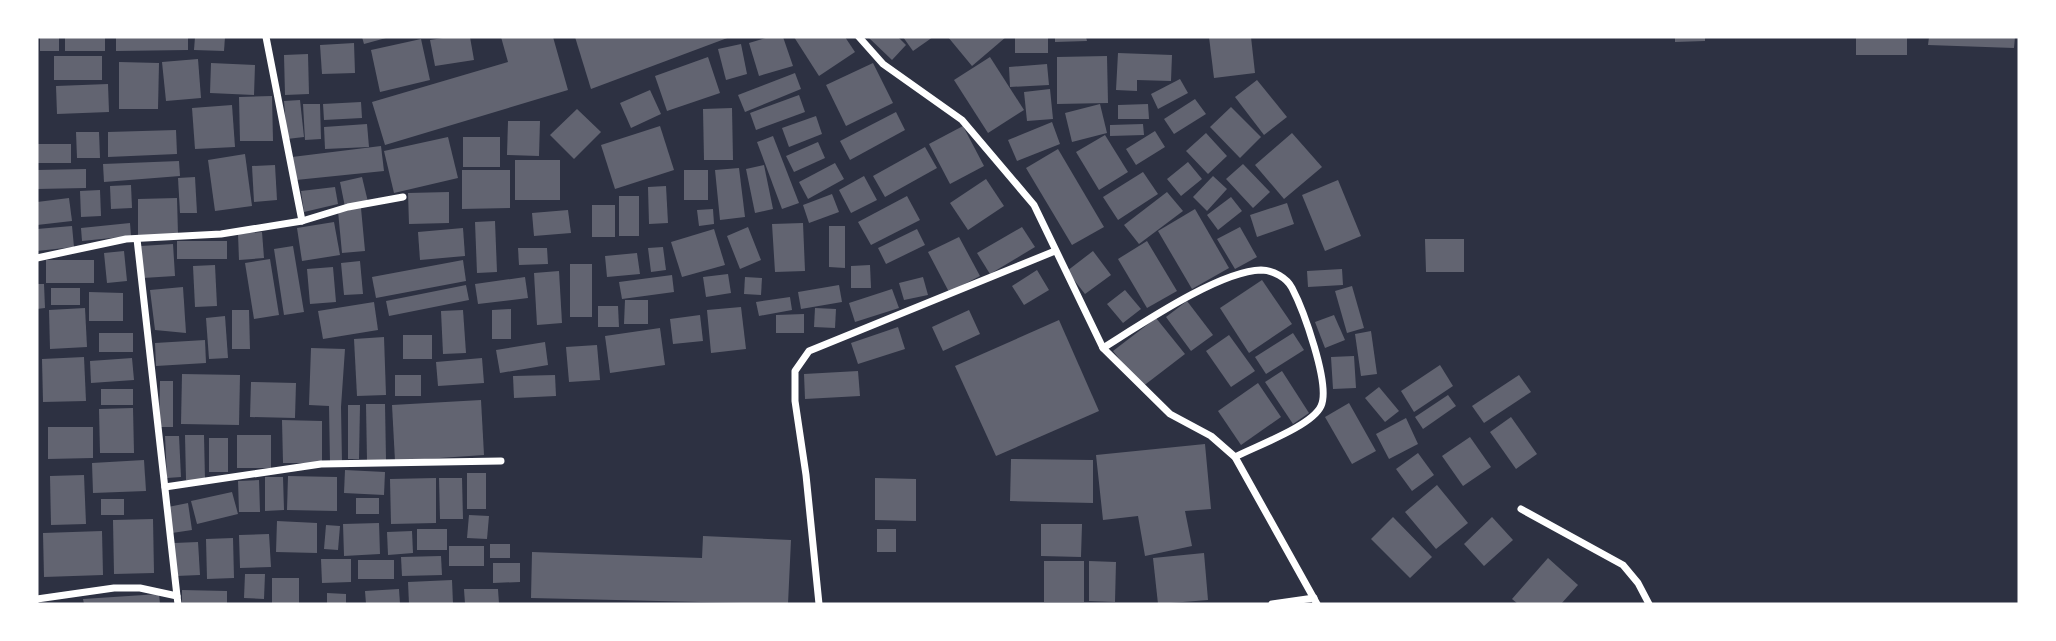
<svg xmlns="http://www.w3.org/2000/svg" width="2056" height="641" font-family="'DejaVu Sans',sans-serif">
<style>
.building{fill:#626471}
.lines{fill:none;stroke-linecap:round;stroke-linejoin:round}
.minor{stroke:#fff;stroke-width:7}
</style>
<rect width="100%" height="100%" fill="#2d3142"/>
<g class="building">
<rect x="40" y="37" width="19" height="14"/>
<rect x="65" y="37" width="40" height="14"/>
<path d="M116,37H188V50L116,51Z"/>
<path d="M195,37H225L224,51L194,50Z"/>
<path d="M362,37H386V38L364,44Z"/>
<path d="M449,37H470L474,60L435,66L430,40Z"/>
<path d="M501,37H553L568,90L385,145L372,102L508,62Z"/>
<path d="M575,37H730L591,89Z"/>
<path d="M769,37H783L793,66L759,76L749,43Z"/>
<path d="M794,37H845L855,52L819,76Z"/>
<path d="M868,37H898L906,45L892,60Z"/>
<path d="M903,37H933L913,51Z"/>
<path d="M948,37H1006L972,66Z"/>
<rect x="1015" y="37" width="33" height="16"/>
<path d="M1055,37H1086L1087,41L1055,42Z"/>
<path d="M1209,37H1251L1255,73L1214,78Z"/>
<path d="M1675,37H1705V41L1675,42Z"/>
<rect x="1856" y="37" width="51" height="18"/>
<path d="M1929,37H2015L2014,48L1928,45Z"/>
<path d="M421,39L430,80L380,92L371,50Z"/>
<path d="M354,43L355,73L322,74L320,45Z"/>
<path d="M741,44L747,74L726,80L718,49Z"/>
<path d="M1118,53L1172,55L1171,81L1137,80V91L1116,90Z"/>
<path d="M308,54L309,94L285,95L284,55Z"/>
<rect x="54" y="56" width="48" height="24"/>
<path d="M1107,56L1108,103L1057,104V57Z"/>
<path d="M708,57L720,93L667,111L655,76Z"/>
<path d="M990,57L1024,110L988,133L954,80Z"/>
<path d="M198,59L201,98L166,101L162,62Z"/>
<path d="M119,62L159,63L158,109H119Z"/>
<path d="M211,63L255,65L254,95L210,93Z"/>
<path d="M873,63L893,103L846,126L826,85Z"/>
<path d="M1047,64L1049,85L1010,87L1009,67Z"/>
<path d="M795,73L801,89L745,112L738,95Z"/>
<path d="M1180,79L1188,93L1158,109L1151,94Z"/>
<path d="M1257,80L1287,117L1264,135L1235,97Z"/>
<path d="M108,84L109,112L57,114L56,86Z"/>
<path d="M1050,89L1053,119L1027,121L1024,92Z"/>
<path d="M650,90L661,114L631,128L620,103Z"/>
<path d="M799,95L805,112L756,130L750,113Z"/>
<path d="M272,96L273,141H240L239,97Z"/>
<path d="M1195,99L1206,114L1174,134L1164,119Z"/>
<path d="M300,100L304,137L287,139L284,101Z"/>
<path d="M361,102L362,118L324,120L323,104Z"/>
<path d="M303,104H320L321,139L305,140Z"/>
<path d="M1100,104L1107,133L1072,142L1065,113Z"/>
<path d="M1148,104L1149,119H1118V105Z"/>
<path d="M232,105L235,147L195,149L192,108Z"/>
<path d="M1231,107L1261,137L1240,158L1210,127Z"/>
<path d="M732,108L733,160H704L703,109Z"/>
<path d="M577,109L601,132L574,159L550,135Z"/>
<path d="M896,112L905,130L850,160L840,141Z"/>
<path d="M816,116L822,134L789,147L782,128Z"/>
<path d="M508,121H540L539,156L507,155Z"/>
<path d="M1052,122L1060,144L1017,161L1008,140Z"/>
<path d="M367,124L369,147L325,149L324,127Z"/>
<path d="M1143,124L1144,135L1110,136V125Z"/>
<path d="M660,126L674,170L615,189L601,145Z"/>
<path d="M963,126L984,166L950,184L929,144Z"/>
<path d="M176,130L177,154L108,157V132Z"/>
<path d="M1155,131L1165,147L1136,165L1126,149Z"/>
<path d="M76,132H99L100,158H77Z"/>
<path d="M1206,133L1227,156L1208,174L1186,151Z"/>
<path d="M1292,133L1322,167L1284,199L1255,165Z"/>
<path d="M1105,135L1128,172L1099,190L1076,152Z"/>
<path d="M773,136L799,203L782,209L757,142Z"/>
<path d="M448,137L458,178L394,193L384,151Z"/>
<rect x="463" y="137" width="37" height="30"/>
<path d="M818,142L825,158L794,172L786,156Z"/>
<rect x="37" y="144" width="34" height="19"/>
<path d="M381,146L384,171L296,180L292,157Z"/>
<path d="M925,147L937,168L885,197L873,176Z"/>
<path d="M1058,149L1104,227L1072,245L1026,168Z"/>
<path d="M245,154L252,206L215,211L208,160Z"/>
<rect x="515" y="160" width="45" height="40"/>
<path d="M179,161L180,176L104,182L103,164Z"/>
<path d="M1188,162L1202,179L1181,196L1167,179Z"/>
<path d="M835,163L844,179L808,199L799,182Z"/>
<path d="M1243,164L1270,192L1253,208L1226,179Z"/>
<path d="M275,165L277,200L254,202L252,166Z"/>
<path d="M764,165L773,209L755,213L746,169Z"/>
<path d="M739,168L745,217L720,220L715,170Z"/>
<path d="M86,169V188L37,189V170Z"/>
<path d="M462,170H510V208L462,209Z"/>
<rect x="684" y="170" width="24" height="30"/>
<path d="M1143,172L1158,194L1118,220L1103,197Z"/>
<path d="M864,176L877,200L851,213L839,190Z"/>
<path d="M1213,176L1227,189L1207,211L1193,197Z"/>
<path d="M195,177L197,213H180L178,178Z"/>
<path d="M362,177L368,202L345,207L340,182Z"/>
<path d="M986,179L1004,206L968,230L950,203Z"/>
<path d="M1338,180L1361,236L1325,251L1302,195Z"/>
<path d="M131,185L132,208L111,209L110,186Z"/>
<path d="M666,186L668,223L649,224L648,187Z"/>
<path d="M335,187L338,204L304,212L301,191Z"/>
<path d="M100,190L101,216L81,217L80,191Z"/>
<path d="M449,192V223L409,224L408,193Z"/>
<path d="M1167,192L1183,211L1139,244L1124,225Z"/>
<path d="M832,194L839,212L809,223L803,205Z"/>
<rect x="619" y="196" width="20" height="40"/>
<path d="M907,196L920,220L871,245L858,222Z"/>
<path d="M1231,197L1242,211L1218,230L1207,215Z"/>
<path d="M69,198L72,221L37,225V202Z"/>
<path d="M177,198L178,235L138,236V199Z"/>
<path d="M1287,203L1294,224L1257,237L1250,215Z"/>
<rect x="592" y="205" width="23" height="32"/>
<path d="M361,208L365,251L342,253L338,211Z"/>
<path d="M713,209L714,224L699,226L697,210Z"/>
<path d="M1195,209L1229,268L1192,289L1158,231Z"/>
<path d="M568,210L571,233L534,236L532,213Z"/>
<path d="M495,221L497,272L477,273L475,222Z"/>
<path d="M334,222L340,255L302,261L297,228Z"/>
<path d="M130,223L131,236L82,241L81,228Z"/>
<path d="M803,223L805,271L775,272L772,224Z"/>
<path d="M72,226L74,247L37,251V229Z"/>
<path d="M829,226H845V268L829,267Z"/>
<path d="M748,227L761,260L740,269L727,236Z"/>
<path d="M1022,227L1035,247L990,274L977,253Z"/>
<path d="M1240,227L1257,257L1235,269L1217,239Z"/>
<path d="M463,228L465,256L420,260L418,232Z"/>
<path d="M714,229L725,265L682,277L671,242Z"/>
<path d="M917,229L925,245L886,264L878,248Z"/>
<path d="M262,232L264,258L239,260L238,234Z"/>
<path d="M959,237L980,276L949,292L928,252Z"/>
<path d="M1425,239H1464V272H1426Z"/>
<rect x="177" y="241" width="50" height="18"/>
<path d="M1147,241L1177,291L1147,308L1118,259Z"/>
<path d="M173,244L175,276L143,278L141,246Z"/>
<path d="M293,246L304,312L284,315L274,249Z"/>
<path d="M663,247L666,270L651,272L648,248Z"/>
<path d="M518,248H547L548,264L519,265Z"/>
<path d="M124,251L127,281L107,283L104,253Z"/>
<path d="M1093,251L1111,275L1085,294L1067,271Z"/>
<path d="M637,253L640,274L607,277L605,256Z"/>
<path d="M270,259L279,315L254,319L245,263Z"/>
<rect x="46" y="260" width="48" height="23"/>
<path d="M463,260L466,281L376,298L372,277Z"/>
<path d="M360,261L363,294L344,295L341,263Z"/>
<rect x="570" y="264" width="22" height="53"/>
<path d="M215,265L217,306L195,307L193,266Z"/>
<path d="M870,265L871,288H851V266Z"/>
<path d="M333,267L336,302L310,304L307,269Z"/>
<path d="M1342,269L1343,285L1308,287L1307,271Z"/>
<path d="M1037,270L1049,290L1024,305L1012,286Z"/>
<path d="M559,271L562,323L537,325L534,273Z"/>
<path d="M728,274L731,293L706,297L703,277Z"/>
<path d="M672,275L674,292L622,299L619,282Z"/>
<path d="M525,277L528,298L478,304L475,284Z"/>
<path d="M745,277L762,278L761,295L744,294Z"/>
<path d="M923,277L928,295L904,300L899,283Z"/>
<path d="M1262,280L1292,324L1249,353L1220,308Z"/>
<path d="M37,284H44L45,308L37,309Z"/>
<path d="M466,285L469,300L389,316L386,301Z"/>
<path d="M839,285L842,302L801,309L798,292Z"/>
<path d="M1352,286L1364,328L1347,333L1335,291Z"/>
<path d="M183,287L186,333L155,330L150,290Z"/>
<rect x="51" y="288" width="29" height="17"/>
<path d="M892,289L899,308L855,322L849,303Z"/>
<path d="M1125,290L1141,309L1123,323L1107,304Z"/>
<path d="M89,292L123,293V321H89Z"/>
<path d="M790,297L792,310L759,316L756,302Z"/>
<path d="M625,300H648V324H624Z"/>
<path d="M1187,301L1213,335L1191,351L1166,317Z"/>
<path d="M374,302L378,330L323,339L318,311Z"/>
<path d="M598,306H618L619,327H598Z"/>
<path d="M741,307L746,349L711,353L707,310Z"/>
<path d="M85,308L87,347L50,349L49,310Z"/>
<path d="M815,308L836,309L835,328L814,327Z"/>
<path d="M511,309V339H492V310Z"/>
<path d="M232,310H249L250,349H232Z"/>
<path d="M463,310L466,353L443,354L441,311Z"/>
<path d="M969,310L980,334L943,351L932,327Z"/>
<path d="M804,314V333H776V315Z"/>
<path d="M700,315L703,341L673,344L670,319Z"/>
<path d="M1334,315L1345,340L1325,348L1315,322Z"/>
<path d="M225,316L228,358L209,359L206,318Z"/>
<path d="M1156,318L1185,354L1142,387L1113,351Z"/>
<path d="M1059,320L1099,411L996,456L955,366Z"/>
<path d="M898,327L905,349L858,364L851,343Z"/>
<path d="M660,328L665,365L610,373L605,336Z"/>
<path d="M1371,331L1377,374L1361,376L1355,334Z"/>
<rect x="99" y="333" width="34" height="19"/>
<path d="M1293,333L1304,350L1266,374L1255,357Z"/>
<rect x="403" y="335" width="29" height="24"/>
<path d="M1229,335L1255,371L1231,387L1206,351Z"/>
<path d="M384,337L386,395L357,396L354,339Z"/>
<path d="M205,340L206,363L156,366L155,343Z"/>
<path d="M545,342L548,365L500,373L496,350Z"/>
<path d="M597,345L600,380L569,382L566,347Z"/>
<path d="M311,348L345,349L341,407L342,463H330L329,406L309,405Z"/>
<path d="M1354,356L1356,388L1333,389L1331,357Z"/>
<path d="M84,357L86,401L43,402L42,359Z"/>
<path d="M132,358L134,380L91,383L90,361Z"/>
<path d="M482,358L484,383L438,386L436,362Z"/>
<path d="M1440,365L1453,386L1414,412L1401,391Z"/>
<path d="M858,371L860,396L805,399L804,374Z"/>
<path d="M1282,371L1309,413L1293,424L1265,382Z"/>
<path d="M182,374L240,375L239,425L181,424Z"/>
<rect x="395" y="375" width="26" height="21"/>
<path d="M555,375L556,396L514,398L513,376Z"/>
<path d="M1519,375L1531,392L1484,423L1472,406Z"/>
<path d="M160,381H173V427H159Z"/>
<path d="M251,382L296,383L295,418L250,417Z"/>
<path d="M1258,383L1281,417L1241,445L1218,411Z"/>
<path d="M1379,387L1399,411L1385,422L1365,398Z"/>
<rect x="101" y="389" width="32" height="16"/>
<path d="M1448,395L1456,406L1423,429L1415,417Z"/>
<path d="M481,400L484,455L395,461L392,405Z"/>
<path d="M1349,403L1376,451L1352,464L1325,417Z"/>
<path d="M366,404H385L386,460L367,461Z"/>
<path d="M348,405H360L359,459H348Z"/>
<path d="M133,408L134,453H100L99,409Z"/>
<path d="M1511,417L1537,454L1516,469L1490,432Z"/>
<path d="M1406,418L1418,444L1389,459L1376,434Z"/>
<path d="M282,420L322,421V463H283Z"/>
<path d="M48,427H93V458L48,459Z"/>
<path d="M185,435H204L205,480H186Z"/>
<rect x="237" y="435" width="34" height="33"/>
<path d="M165,436H179L181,477L167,478Z"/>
<path d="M1470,437L1491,467L1463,486L1442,456Z"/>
<rect x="209" y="438" width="19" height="34"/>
<path d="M1205,444L1211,509L1185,511L1192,546L1145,556L1138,516L1103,520L1096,455Z"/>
<path d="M1418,453L1434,475L1412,491L1396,469Z"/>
<path d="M1011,459L1093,460V503L1010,501Z"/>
<path d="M144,460L146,491L93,493L92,463Z"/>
<path d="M345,470L385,472L384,495L344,493Z"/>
<rect x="467" y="473" width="19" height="36"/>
<path d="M84,475L86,524L51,525L50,476Z"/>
<path d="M288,476L337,477V511L287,510Z"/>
<path d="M265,477H283L284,510L265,511Z"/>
<path d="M436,478V523L391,524L390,479Z"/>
<path d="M439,478H462L463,519H440Z"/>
<path d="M875,478L916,479V521L875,520Z"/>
<path d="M259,480L260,512H239L238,481Z"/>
<path d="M1437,485L1468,523L1436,549L1405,512Z"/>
<path d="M232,492L238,514L197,524L191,501Z"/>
<rect x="356" y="498" width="23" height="16"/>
<rect x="101" y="499" width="23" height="16"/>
<path d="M188,503L192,530L172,533L168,507Z"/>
<path d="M469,515L489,516L487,539L467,538Z"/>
<path d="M1393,517L1432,557L1410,578L1371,539Z"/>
<path d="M1492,517L1513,540L1484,566L1464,544Z"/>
<path d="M153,519L154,573L114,574L113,520Z"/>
<path d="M277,521L317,523V553L276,552Z"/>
<path d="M379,523L380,554L344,556L343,524Z"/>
<path d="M1041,524H1082L1081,557L1041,556Z"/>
<path d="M326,525L340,526L338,550L324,549Z"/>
<rect x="417" y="529" width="30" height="21"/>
<rect x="877" y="529" width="19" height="23"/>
<path d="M102,531L103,575L44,577L43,533Z"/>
<path d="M412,531L413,553L388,555L387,532Z"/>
<path d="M269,534L271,567L240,568L239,535Z"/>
<path d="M703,536L791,540L788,604L531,598L532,552L702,558Z"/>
<path d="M233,538L234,578L207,579L206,539Z"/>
<path d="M198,542L200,575L176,576L174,543Z"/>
<rect x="490" y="544" width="20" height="14"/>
<rect x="449" y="546" width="35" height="20"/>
<path d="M1204,553L1208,600L1158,604L1153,558Z"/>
<path d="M441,556L442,575L402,576L401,557Z"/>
<path d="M1548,558L1578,585L1561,604H1518L1512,599Z"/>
<path d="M321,559H351V582L322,583Z"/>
<rect x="358" y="560" width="36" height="19"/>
<rect x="1044" y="561" width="40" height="41"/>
<path d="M1089,561L1116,562L1115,602L1089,601Z"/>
<path d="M493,563H520V582L493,583Z"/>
<path d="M245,574H265L264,599L244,598Z"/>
<rect x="272" y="578" width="27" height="26"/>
<path d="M452,580L453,604H409L408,582Z"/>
<path d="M399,589L400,604H366L365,591Z"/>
<path d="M464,589H498L499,604H465Z"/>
<path d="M182,590L227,591V604H182Z"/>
<path d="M327,593L346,594V604H327Z"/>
<path d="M159,594L160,604H84L83,599Z"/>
</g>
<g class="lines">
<g class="minor">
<path d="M859,37L883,64L962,120L1034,205L1103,348L1170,414L1211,436L1235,457L1317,604"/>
<path d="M302,221L348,207L403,197"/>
<path d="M137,239L177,596"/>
<path d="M37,258L126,239L221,234L302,221L266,37"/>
<path d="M1103,348C1140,325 1219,271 1261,270C1273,270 1287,278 1292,288C1303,309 1331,385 1321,406C1312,426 1256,446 1235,457"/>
<path d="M165,487L321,464L501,461"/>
<path d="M1521,509L1623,565L1638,583L1649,604"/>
<path d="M37,599L114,588H140L177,596L178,604"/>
<path d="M819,604L806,475L795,401V371L809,351L1055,251"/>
<path d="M1272,604L1314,598"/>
</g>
</g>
<rect width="2056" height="641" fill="none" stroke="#ffffff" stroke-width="77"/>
</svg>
